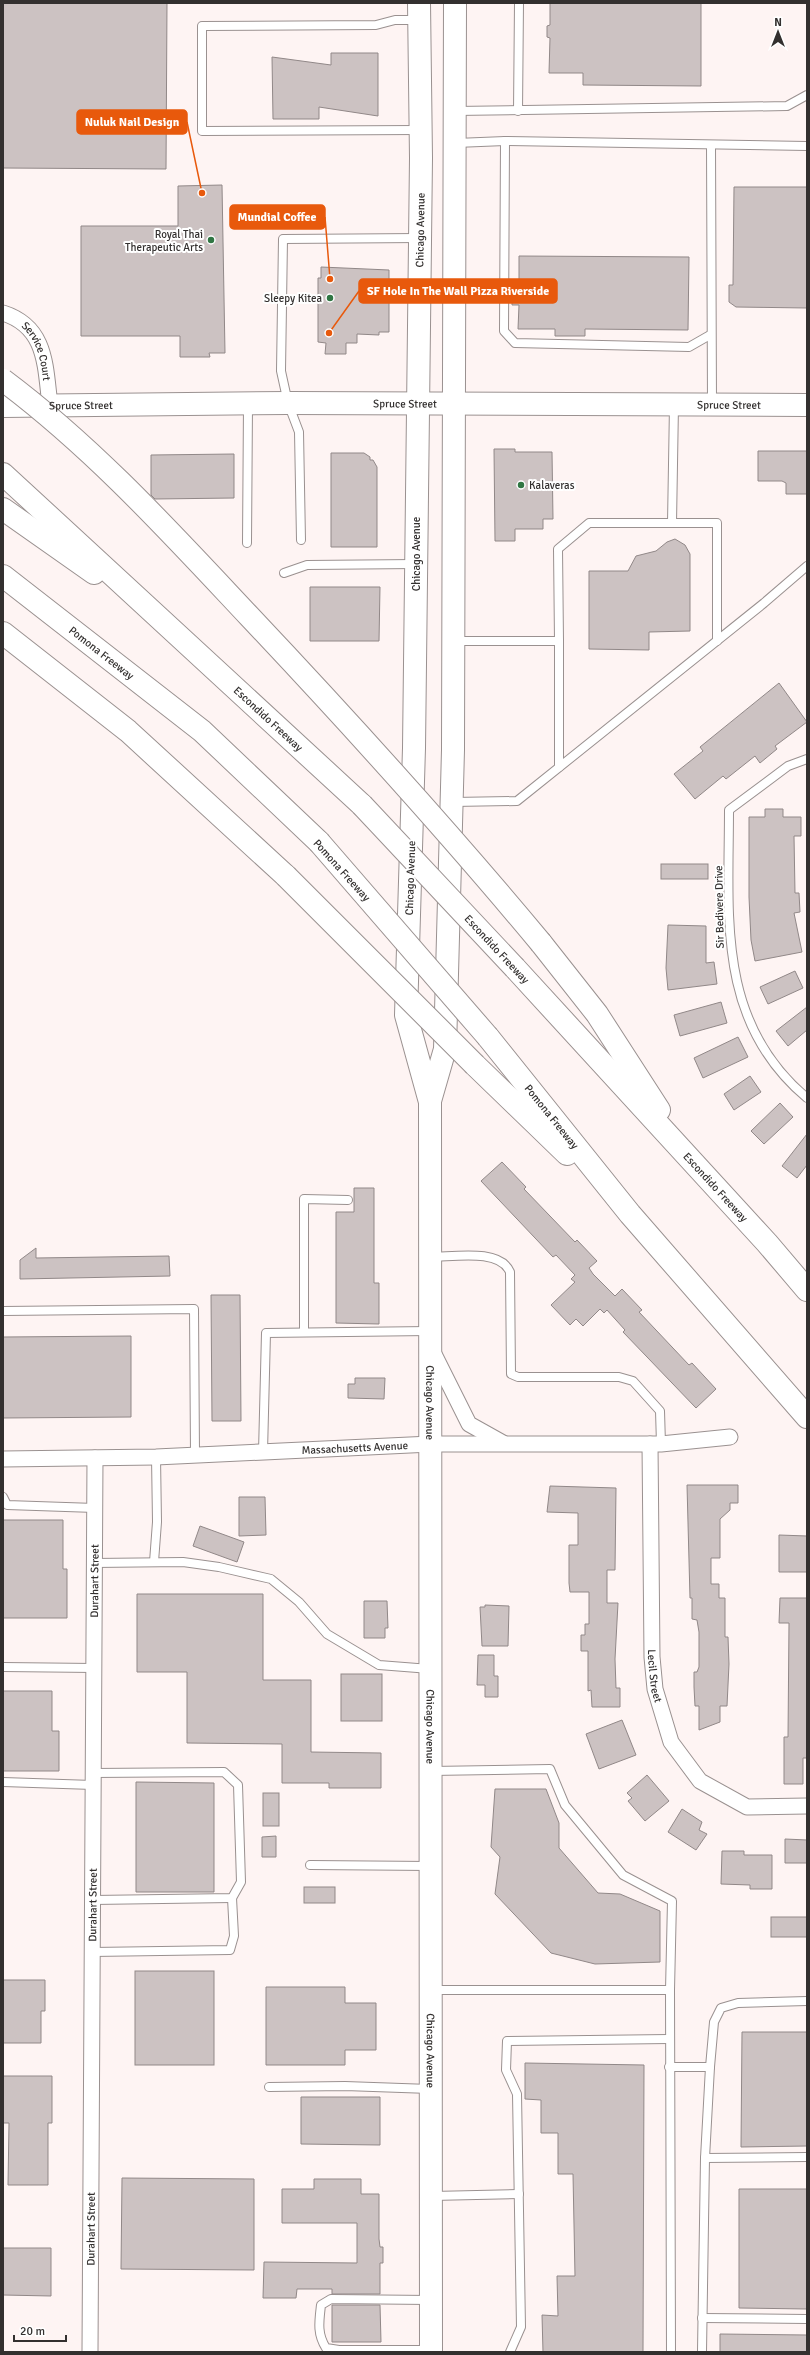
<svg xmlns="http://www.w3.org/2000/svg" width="810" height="2355" font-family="Signika,sans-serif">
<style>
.building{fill:#ccc2c2;stroke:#918888}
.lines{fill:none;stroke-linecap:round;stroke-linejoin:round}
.service-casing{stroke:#9a9190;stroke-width:10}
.minor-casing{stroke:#9a9190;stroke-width:17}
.secondary-casing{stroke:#9a9190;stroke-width:24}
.primary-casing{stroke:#9a9190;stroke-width:24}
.motorway-casing{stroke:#9a9190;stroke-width:24}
.service{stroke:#fff;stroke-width:8}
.minor{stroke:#fff;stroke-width:15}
.secondary{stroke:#fff;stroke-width:22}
.primary{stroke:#fff;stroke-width:22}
.motorway{stroke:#fff;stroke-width:22}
.motorway-bridge-casing{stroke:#9a9190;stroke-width:24;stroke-linecap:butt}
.motorway-bridge{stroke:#fff;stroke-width:22}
.poi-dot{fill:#307643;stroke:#fff;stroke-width:1.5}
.labels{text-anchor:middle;stroke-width:4;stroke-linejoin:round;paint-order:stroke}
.street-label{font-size:11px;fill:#33302f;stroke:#fff}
.poi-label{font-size:11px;fill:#33302f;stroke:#fff;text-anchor:end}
.leader{fill:none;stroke:#e8590c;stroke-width:1.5}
.callout-dot{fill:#e8590c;stroke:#fff;stroke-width:1.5}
.callout{fill:#e8590c;stroke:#e8590c;stroke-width:1.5}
.callout-label{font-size:12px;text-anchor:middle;font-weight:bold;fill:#fff}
</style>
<rect width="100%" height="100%" fill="#fef4f3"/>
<g class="building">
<path d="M3,3H167L166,169L3,168Z"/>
<path d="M550,3H701V86L583,85V73H549L550,38L547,37V26L550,25Z"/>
<path d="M331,53H378V116L319,107V119H273L272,57L331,65Z"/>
<path d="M222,185L225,353H209L210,357H180V336H81V226H178V186Z"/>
<path d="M734,187H807V308L736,307L729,302V285H733Z"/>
<path d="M519,256L689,257L688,330L585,329V336H555V329H518L519,305H512V280H519Z"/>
<path d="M321,267L389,270V332H379V335L357,334V343H346V354H325L326,343L318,342V278H321Z"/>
<path d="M494,449H515V452H552L553,519H543V529H515V541H495Z"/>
<path d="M758,451H807V494H786V483L782,481H758Z"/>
<path d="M331,453H364L370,457V460H373L377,467V547H331Z"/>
<path d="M234,454V498L155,499L151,495V455Z"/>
<path d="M675,539L685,545L690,554V631L649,632V650L589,649V571H628L636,556L656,551L667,542Z"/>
<path d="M310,587H380L379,641H310Z"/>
<path d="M779,683L807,722L775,746L777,749L760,763L755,756L726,779L723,776L695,799L674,774L703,751L700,747Z"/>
<path d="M765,809H783V817H801V836H794L795,893H799L800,912L794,913L802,952L755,961L751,940L749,897V817H765Z"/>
<rect x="661" y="864" width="47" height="15"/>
<path d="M668,925L706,926V963L714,962L717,984L668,990L666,968Z"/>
<path d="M795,971L803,988L768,1004L760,987Z"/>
<path d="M721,1002L727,1023L680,1036L674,1015Z"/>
<path d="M807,1007V1030L788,1046L776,1031Z"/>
<path d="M738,1037L748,1057L703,1078L694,1058Z"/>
<path d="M750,1076L761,1092L734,1110L724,1094Z"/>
<path d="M780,1103L793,1117L764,1144L751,1131Z"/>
<path d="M807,1134V1165L797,1178L782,1166Z"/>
<path d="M502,1162L526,1187L524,1189L575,1242L577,1240L597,1261L589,1268L593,1274L615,1296L622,1289L642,1310L639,1312L689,1365L692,1363L716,1389L696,1408L623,1332L625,1330L607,1310L604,1313L600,1309L583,1326L576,1319L570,1325L551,1305L575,1282L571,1279L575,1275L556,1255L553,1257L481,1181Z"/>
<path d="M354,1188H374V1283H379V1324L336,1323V1212H354Z"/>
<path d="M36,1248V1258L169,1256L170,1276L20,1279V1260Z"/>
<path d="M211,1295H240L241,1421H212Z"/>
<path d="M131,1336V1417L3,1418V1337Z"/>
<path d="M355,1378H385L384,1399L348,1398V1384H355Z"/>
<path d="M687,1485H738V1503H730V1510L720,1519V1558H711V1584H719V1598H725V1637H728L729,1664L727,1706H720V1722L699,1730V1706H695L694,1687V1672H697L699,1667V1632L697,1620L692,1619V1598H690Z"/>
<path d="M550,1486L616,1488L615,1570H607V1603H618L615,1659L616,1688H620V1707H592L591,1690L588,1691V1651H581V1635H585V1624H589V1592H570L569,1583V1545H578V1513L547,1512Z"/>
<path d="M239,1497H265L266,1535L239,1536Z"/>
<path d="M3,1520H63V1569H67V1618H3Z"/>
<path d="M200,1526L244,1542L237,1562L193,1546Z"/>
<path d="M779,1535L807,1536V1572H779Z"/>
<path d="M137,1594H263V1680H311V1752L381,1753V1788H329V1783H282V1744L187,1743V1672H137Z"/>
<path d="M780,1598H807V1758H803V1784H784V1737H788L789,1623H779Z"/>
<path d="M364,1601H387L388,1628H385V1638H364Z"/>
<path d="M485,1605L509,1606L508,1646H482L480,1607H485Z"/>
<path d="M478,1655H494V1676H498V1697H485V1685H477Z"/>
<rect x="341" y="1674" width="41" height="47"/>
<path d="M3,1691H52V1731H59V1771H3Z"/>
<path d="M622,1720L636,1755L599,1769L586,1734Z"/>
<path d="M647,1775L669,1801L645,1821L628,1801L632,1798L627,1793Z"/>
<path d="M136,1782L214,1783V1892H136Z"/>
<path d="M495,1789H546L559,1823V1848L598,1893L620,1894L660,1911V1962L595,1964L551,1953L495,1894L500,1857L491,1847Z"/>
<rect x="263" y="1793" width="16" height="33"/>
<path d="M682,1809L702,1822L699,1830L707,1834L696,1850L668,1832Z"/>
<path d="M276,1836V1857H262V1837Z"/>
<path d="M785,1839L807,1840V1863H785Z"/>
<path d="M722,1851H744V1855H772V1889H750V1885L721,1884Z"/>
<rect x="304" y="1887" width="31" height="16"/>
<rect x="771" y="1917" width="36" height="20"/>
<rect x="135" y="1971" width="79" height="94"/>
<path d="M3,1980H45V2011H41V2043H3Z"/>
<path d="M266,1987H345V2003H376V2050H345V2065H266Z"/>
<path d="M742,2032H807V2146L741,2147Z"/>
<path d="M525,2063L644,2065L643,2352H543L542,2315L558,2316L557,2276H575L573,2174H558V2133H541V2100L525,2099Z"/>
<path d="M3,2076H52V2123H48V2185H8L9,2123H3Z"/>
<path d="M301,2097H380V2145L301,2144Z"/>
<path d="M122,2178L254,2179V2270L121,2269Z"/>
<path d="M314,2179H361V2194H379V2239L380,2247H383V2263H380V2294H332V2289H297L296,2298H263L264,2262L357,2263V2223H282V2189H314Z"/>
<path d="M739,2189H807V2309L739,2308Z"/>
<path d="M3,2248H51V2296L3,2295Z"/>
<path d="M332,2305H380L381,2342H332Z"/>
<path d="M720,2334L807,2335V2352H720Z"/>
</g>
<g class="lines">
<g class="service-casing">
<g id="service">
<path d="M419,20H395L376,25L202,26V131L420,130"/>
<path d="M455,111L787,106L807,95"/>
<path d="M518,111L519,3"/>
<path d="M505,141L504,331L515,343L689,347L710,335"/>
<path d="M456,143L505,141L807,146"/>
<path d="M711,145L712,404"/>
<path d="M672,523H717V641"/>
<path d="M301,540L299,432L288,403L281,371L283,239L420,238"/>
<path d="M247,543L248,405"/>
<path d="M284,573L307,565L416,564"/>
<path d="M454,641H559L558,549L589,523H672L674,405"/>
<path d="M559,641V767"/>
<path d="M807,759L788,766L729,810C729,916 716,1022 807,1098"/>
<path d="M453,802L517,801L764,603L807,566"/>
<path d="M431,1257C453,1257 500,1248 510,1272L511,1374L518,1377H619L633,1381L660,1411L661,1444"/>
<path d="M3,1311L194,1309L195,1455"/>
<path d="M304,1332V1199L348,1200"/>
<path d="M263,1452L266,1333L429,1331"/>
<path d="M3,1497L7,1505L95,1508"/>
<path d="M154,1562L157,1522L156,1457"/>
<path d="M94,1563L183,1562L219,1567L271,1579L299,1602L327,1634L379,1665L430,1669"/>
<path d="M3,1667L94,1668"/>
<path d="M431,1771L550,1769L565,1805L623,1875L672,1901L670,1990"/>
<path d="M3,1782L93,1785"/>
<path d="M310,1865L430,1866"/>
<path d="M93,1900L232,1898L241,1882L238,1785L224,1772L93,1773"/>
<path d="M92,1952L230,1950L234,1936L232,1898"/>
<path d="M432,1990H670L671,2352"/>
<path d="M669,2067H710L714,2022L721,2008L738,2003L807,2001"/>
<path d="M269,2087L345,2086L430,2089"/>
<path d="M705,2158L710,2067"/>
<path d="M432,2196L519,2194"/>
<path d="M702,2318L807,2319"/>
<path d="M430,2350H339L326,2348C317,2334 319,2322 321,2305L331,2299L430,2300"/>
<path d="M510,2352L521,2327L517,2094L506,2070L507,2041L669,2039"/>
<path d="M702,2352L705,2158L807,2157"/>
</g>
</g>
<g class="minor-casing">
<g id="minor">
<path id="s1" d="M3,313C47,327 45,366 50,405"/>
<path d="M433,1352L469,1424L503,1443"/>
<path id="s2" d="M650,1444L652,1657L655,1689L671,1742L700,1781L747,1807L807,1806"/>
<path id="s3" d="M3,1459L156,1457L431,1444H661L730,1437"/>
<path id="s4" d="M90,2352L95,1458"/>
</g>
</g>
<g class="secondary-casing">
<g id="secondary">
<path id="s5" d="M3,406L288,403L807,405"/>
</g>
</g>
<g class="primary-casing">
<g id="primary">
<path id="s6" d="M419,3L421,158L414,748L406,1015L430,1102L431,2352"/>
<path d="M430,1101L445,1049L453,750L455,3"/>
</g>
</g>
<g class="motorway-casing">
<g id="motorway">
<path id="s7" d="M3,474L362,805"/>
<path d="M3,509L94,573"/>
<path id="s8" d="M3,576L202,731L319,842"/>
<path d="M3,633L128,731L286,876"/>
<path d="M541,943L597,1014L659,1110"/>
<path id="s9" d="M515,968L767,1243L807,1290"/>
<path id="s10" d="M488,1037L630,1214L807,1417"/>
<path d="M475,1065L567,1154"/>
</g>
</g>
<use href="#service" class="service"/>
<use href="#minor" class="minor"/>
<use href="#secondary" class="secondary"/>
<use href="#primary" class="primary"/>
<use href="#motorway" class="motorway"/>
<g class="motorway-bridge-casing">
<g id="motorway-bridge">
<path d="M3,380C94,448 171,533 249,616C349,722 447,830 541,943"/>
<path d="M362,805L515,968"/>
<path d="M319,842L488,1037"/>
<path d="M286,876L475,1065"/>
</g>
</g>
<use href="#motorway-bridge" class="motorway-bridge"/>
</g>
<g class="poi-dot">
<circle cx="211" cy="240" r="4"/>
<circle cx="330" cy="298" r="4"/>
<circle cx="521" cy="485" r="4"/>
</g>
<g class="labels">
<g class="street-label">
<text transform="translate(420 230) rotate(-89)" y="4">Chicago Avenue</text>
<text dy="4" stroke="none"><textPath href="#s1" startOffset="55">Service Court</textPath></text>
<text dy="4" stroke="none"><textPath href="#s5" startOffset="402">Spruce Street</textPath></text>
<text dy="4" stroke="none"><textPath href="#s5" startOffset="726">Spruce Street</textPath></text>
<text dy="4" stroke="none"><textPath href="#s5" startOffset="78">Spruce Street</textPath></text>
<text transform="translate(416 554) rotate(-90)" y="4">Chicago Avenue</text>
<text dy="4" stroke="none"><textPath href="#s8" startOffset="125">Pomona Freeway</textPath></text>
<text dy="4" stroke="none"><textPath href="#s7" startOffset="361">Escondido Freeway</textPath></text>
<text transform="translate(342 870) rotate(48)" y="4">Pomona Freeway</text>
<text transform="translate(410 878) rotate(-88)" y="4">Chicago Avenue</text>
<text transform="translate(719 907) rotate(-91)" y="4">Sir Bedivere Drive</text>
<text transform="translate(497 949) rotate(47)" y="4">Escondido Freeway</text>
<text dy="4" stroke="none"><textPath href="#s10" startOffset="102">Pomona Freeway</textPath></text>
<text dy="4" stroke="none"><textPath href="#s9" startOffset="297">Escondido Freeway</textPath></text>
<text dy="4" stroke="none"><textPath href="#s6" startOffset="1403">Chicago Avenue</textPath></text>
<text dy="4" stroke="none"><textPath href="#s3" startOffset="352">Massachusetts Avenue</textPath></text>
<text dy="4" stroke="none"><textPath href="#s4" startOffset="771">Durahart Street</textPath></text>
<text dy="4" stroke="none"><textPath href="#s2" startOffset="232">Lecil Street</textPath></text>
<text dy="4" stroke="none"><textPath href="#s6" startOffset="1727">Chicago Avenue</textPath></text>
<text dy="4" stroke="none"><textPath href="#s4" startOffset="447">Durahart Street</textPath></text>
<text dy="4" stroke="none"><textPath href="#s6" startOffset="2051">Chicago Avenue</textPath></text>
<text dy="4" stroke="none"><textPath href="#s4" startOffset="123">Durahart Street</textPath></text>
</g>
<g class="poi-label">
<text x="203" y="238">Royal Thai<tspan x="203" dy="13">Therapeutic Arts</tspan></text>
<text x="322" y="302">Sleepy Kitea</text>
<text x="529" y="489" text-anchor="start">Kalaveras</text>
</g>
</g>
<path class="leader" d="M202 193L187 122M330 279L325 217M329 333L359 291"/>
<g class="callout-dot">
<circle cx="202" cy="193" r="4"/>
<circle cx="330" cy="279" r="4"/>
<circle cx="329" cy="333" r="4"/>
</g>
<g class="callout">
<rect x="77" y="110" width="110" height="24" rx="4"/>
<rect x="230" y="205" width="95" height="24" rx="4"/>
<rect x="359" y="279" width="198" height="24" rx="4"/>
</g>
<g class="callout-label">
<text x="132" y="126">Nuluk Nail Design</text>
<text x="277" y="221">Mundial Coffee</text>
<text x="458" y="295">SF Hole In The Wall Pizza Riverside</text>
</g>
<rect width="810" height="2355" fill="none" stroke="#33302f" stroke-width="8"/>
<g transform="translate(778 32)" stroke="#ffffff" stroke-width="3" paint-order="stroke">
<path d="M0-3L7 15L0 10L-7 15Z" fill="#33302f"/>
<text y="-6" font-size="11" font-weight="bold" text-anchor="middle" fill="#33302f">N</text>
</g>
<path d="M14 2335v6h52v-6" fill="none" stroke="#33302f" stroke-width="2"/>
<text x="20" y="2335" font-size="12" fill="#33302f" stroke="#ffffff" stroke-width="3" paint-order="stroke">20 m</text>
</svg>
